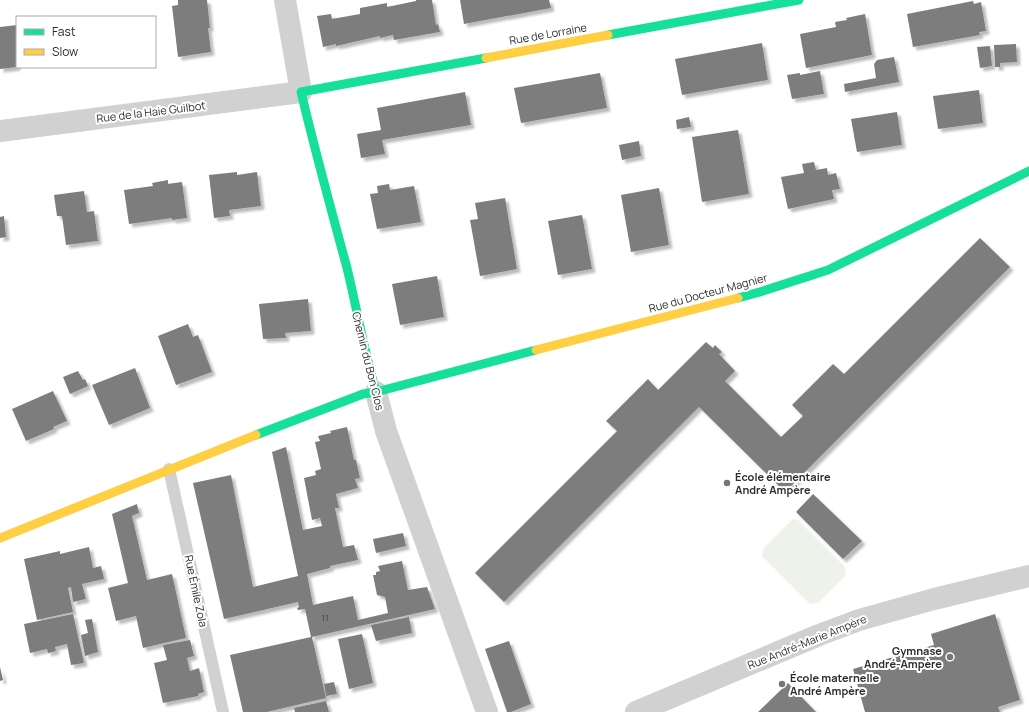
<svg xmlns="http://www.w3.org/2000/svg" width="1029" height="712" font-family="Manrope,sans-serif">
<style>
.green{fill:#eef2eb}
.building{fill:#7d7d7d;filter:url(#shadow)}
.lines{fill:none;stroke-linecap:round;stroke-linejoin:round}
.lane{stroke:#d1d1d1;stroke-width:12}
.street{stroke:#d1d1d1;stroke-width:22}
.fast{stroke:#16e098;stroke-width:9}
.slow{stroke:#ffcf43;stroke-width:9}
.poi-dot{fill:#767676;stroke:#fff;stroke-width:1.5}
.labels{text-anchor:middle;stroke-width:4;stroke-linejoin:round;paint-order:stroke}
.number-label{font-size:9px;fill:#404040}
.street-label{font-size:11px;fill:#2c2c2c;stroke:#fff}
.poi-label{font-size:11px;font-weight:bold;fill:#2c2c2c;stroke:#fff;text-anchor:start}
</style>
<defs>
<filter id="shadow"><feDropShadow dx="3.5" dy="3.5" stdDeviation="1" flood-color="#0004"/></filter>
</defs>
<rect width="100%" height="100%" fill="#fff"/>
<path class="green" d="M793,519L798,520L845,567L846,575L818,603L810,604L762,556L763,549Z"/>
<g class="building">
<path d="M178,0H207L210,28H208L211,52L178,57L172,6L178,5Z"/>
<path d="M416,0H432L436,25L438,24L440,32L394,40L393,35L380,38V36L336,46V44L323,47L317,16L331,14L332,19L360,14V8L387,3V7L416,1Z"/>
<path d="M460,0H549L551,8L464,24Z"/>
<path d="M973,1L974,4L981,2L986,31L979,32L980,35L913,47L907,14Z"/>
<path d="M865,14L872,55L806,68L800,34L836,27L835,22L847,20L846,18Z"/>
<path d="M17,25V67L0,69V27Z"/>
<path d="M762,43L768,80L682,95L675,59Z"/>
<path d="M1016,44L1017,62L1000,63V67H995L994,45Z"/>
<path d="M990,46L992,66L980,68L977,47Z"/>
<path d="M894,57L899,82L845,92L844,84L876,78L874,64L877,60Z"/>
<path d="M820,71L824,94L792,99L787,75L800,73V75Z"/>
<path d="M600,73L607,108L521,123L514,88Z"/>
<path d="M979,90L983,123L938,129L933,96Z"/>
<path d="M465,92L471,125L382,140L385,154L361,158L357,134L381,130L377,108Z"/>
<path d="M897,112L902,145L857,152L851,119Z"/>
<path d="M689,117L691,127L677,129L676,120Z"/>
<path d="M738,130L749,194L702,202L692,137Z"/>
<path d="M639,141L641,156L622,160L619,145Z"/>
<path d="M814,162L816,170L827,168L828,175L836,173L840,189L832,190L834,199L788,209L781,177L804,173L802,164Z"/>
<path d="M237,172V175L257,172L261,206L229,210L230,216L214,218L209,175Z"/>
<path d="M168,180V184L182,182L187,218L172,220V218L129,224L124,190L153,186L152,183Z"/>
<path d="M389,184L390,190L414,186L421,222L377,229L370,194L378,193L377,186Z"/>
<path d="M659,188L669,245L631,252L621,195Z"/>
<path d="M84,191L87,212L94,211L98,241L66,245L62,216H57L54,195Z"/>
<path d="M505,198L517,269L480,276L470,220L478,219L475,203Z"/>
<path d="M582,215L592,269L558,275L548,221Z"/>
<path d="M4,216L6,237L0,238V217Z"/>
<path d="M980,238L1010,267L785,492L699,407L504,602L475,573L617,431L606,421L648,379L658,390L706,342L713,348L715,345L722,352L719,354L735,371L725,381L781,437L803,416L792,405L833,364L844,374Z"/>
<path d="M437,276L444,317L400,325L392,284Z"/>
<path d="M308,299L311,331L285,333L286,338L263,339L259,304Z"/>
<path d="M188,324L193,337L198,335L212,372L176,385L158,336Z"/>
<path d="M135,368L150,408L109,425L92,385Z"/>
<path d="M78,371L83,380L85,379L88,386L70,394L63,377Z"/>
<path d="M53,391L67,421L53,427L54,429L26,441L12,409Z"/>
<path d="M347,427L354,460H356L360,478L355,479L358,488L336,494L339,508H335L343,547L354,545L358,560L330,566V568L307,574L313,605L353,596L358,620L388,613L385,597L377,595L373,575H376V572L380,571L378,566L402,561L408,590L427,587L435,609L312,637L326,698L267,712H243L230,655L311,637L305,609L298,610L297,608L299,607L298,602L224,619L193,483L231,475L253,587L298,576L272,452L286,447L303,530L322,526L320,518L312,520L304,478L316,475L315,471L321,469L315,442L320,441L318,436L331,433L330,431Z"/>
<path d="M813,494L862,541L843,559L796,512Z"/>
<path d="M137,504L139,513L132,516L147,580L172,574L186,638L143,648L136,616L116,621L108,588L128,583L112,514Z"/>
<path d="M403,533L406,546L376,553L373,539Z"/>
<path d="M89,547L93,568L101,566L104,579L82,584L86,599L73,602L71,587L68,588L73,612L37,620L24,559L60,551V554Z"/>
<path d="M73,614L84,663L71,665L67,644L55,647L56,651L48,653L47,649L30,653L24,624Z"/>
<path d="M995,614L1020,700L998,707L1000,712H865L853,669L934,645L931,634Z"/>
<path d="M409,617L412,633L376,641L371,625Z"/>
<path d="M92,619L98,652L85,656L81,635L88,633L85,620Z"/>
<path d="M362,634L373,683L349,689L338,639Z"/>
<path d="M190,640L194,656L187,658L190,671L199,668L204,692L198,694V696L163,703L154,663L167,660L163,645Z"/>
<path d="M509,641L531,704L511,712H507L485,649Z"/>
<path d="M0,667L3,680L0,681Z"/>
<path d="M334,682L337,694L326,696L324,684Z"/>
<path d="M788,683L816,712H758Z"/>
<path d="M326,701L329,712H295L294,708Z"/>
</g>
<g class="lines">
<path class="lane" d="M169,469L223,712"/>
<g class="street">
<path d="M0,131L301,92L285,0"/>
<path d="M376,392L386,431L487,712"/>
<path d="M636,712L819,635L859,620L934,599L1029,576"/>
</g>
<g class="fast">
<path d="M608,35L799,0"/>
<path d="M738,298L763,291L828,270L1029,171"/>
<path d="M376,392C364,351 357,309 347,268C331,209 315,151 301,92L486,58"/>
<path d="M256,435L363,394L376,392L536,350"/>
</g>
<g class="slow">
<path d="M486,58L608,35"/>
<path d="M536,350L738,298"/>
<path d="M0,538L256,435"/>
</g>
</g>
<g class="poi-dot">
<circle cx="727" cy="483" r="4"/>
<circle cx="950" cy="657" r="4"/>
<circle cx="782" cy="684" r="4"/>
</g>
<g class="labels">
<g class="number-label">
<text x="325" y="621">11</text>
</g>
<g class="street-label">
<text transform="translate(548 34) rotate(-10)" y="4">Rue de Lorraine</text>
<text transform="translate(151 112) rotate(-7)" y="4">Rue de la Haie Guilbot</text>
<text transform="translate(708 293) rotate(-15)" y="4">Rue du Docteur Magnier</text>
<text transform="translate(368 361) rotate(76)" y="4">Chemin du Bon Clos</text>
<text transform="translate(196 591) rotate(78)" y="4">Rue Émile Zola</text>
<text transform="translate(807 642) rotate(-22)" y="4">Rue André-Marie Ampère</text>
</g>
<g class="poi-label">
<text x="735" y="481">École élémentaire<tspan x="735" dy="13">André Ampère</tspan></text>
<text x="942" y="655" text-anchor="end">Gymnase<tspan x="942" dy="13">André-Ampère</tspan></text>
<text x="790" y="682">École maternelle<tspan x="790" dy="13">André Ampère</tspan></text>
</g>
</g>
<rect x="16" y="16" width="140" height="52" fill="#ffffff" stroke="#ababab"/>
<rect x="24" y="29" width="20" height="6" fill="#16e098" stroke="#ababab"/>
<text x="52" y="36" font-size="12" fill="#2c2c2c">Fast</text>
<rect x="24" y="49" width="20" height="6" fill="#ffcf43" stroke="#ababab"/>
<text x="52" y="56" font-size="12" fill="#2c2c2c">Slow</text>
</svg>
